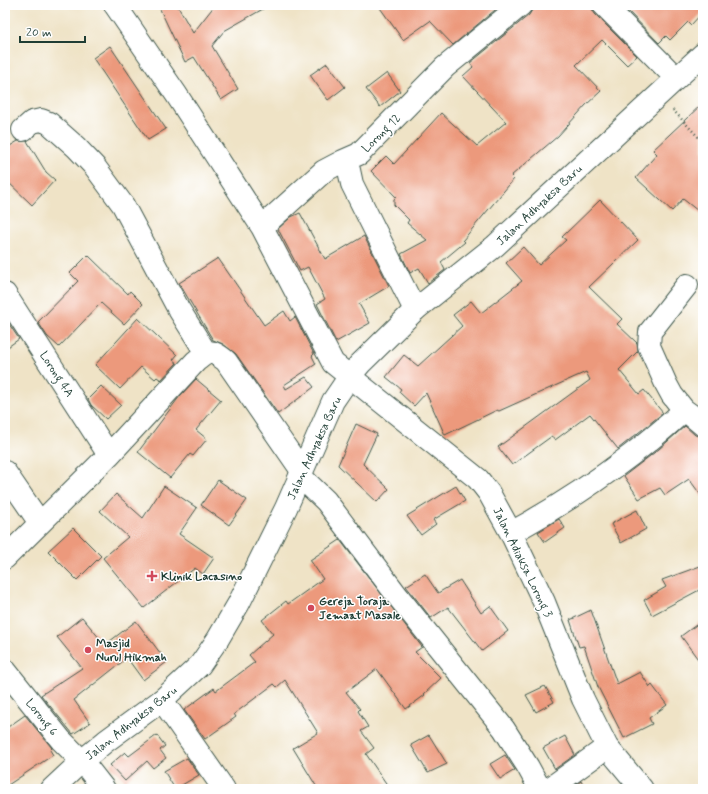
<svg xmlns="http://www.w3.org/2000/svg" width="708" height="794" viewBox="0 0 708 794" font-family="Mynerve,sans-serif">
<rect width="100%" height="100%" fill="#fff"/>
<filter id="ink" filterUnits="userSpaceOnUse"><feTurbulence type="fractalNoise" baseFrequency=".025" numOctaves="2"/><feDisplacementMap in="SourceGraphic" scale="8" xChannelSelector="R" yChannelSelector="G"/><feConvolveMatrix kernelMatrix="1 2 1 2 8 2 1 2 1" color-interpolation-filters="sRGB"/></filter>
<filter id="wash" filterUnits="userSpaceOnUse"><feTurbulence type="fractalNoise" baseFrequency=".012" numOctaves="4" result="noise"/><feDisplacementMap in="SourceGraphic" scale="16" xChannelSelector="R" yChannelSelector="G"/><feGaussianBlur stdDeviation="0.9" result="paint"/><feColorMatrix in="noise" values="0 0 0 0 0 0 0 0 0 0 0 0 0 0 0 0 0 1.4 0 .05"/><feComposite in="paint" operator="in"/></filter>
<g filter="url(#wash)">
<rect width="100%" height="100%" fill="#efe3c6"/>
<g id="blocks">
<path fill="#ec997c" d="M158 5H177L193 33 215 5H270L224 31 212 46 238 89 221 100 194 57 185 62Z
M378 5H501L453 45 430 21 403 40Z
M533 5H592V9L595 14 637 56 627 65 602 40 576 65 601 91 586 105 558 136 511 176 514 179 463 240 465 242 441 262 445 270 428 283 419 268 410 273 401 254 427 240 407 223 409 220 394 205V199L396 197 371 171 386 156 394 164 441 113 477 146 506 122 463 76 473 67 470 63 529 15 532 10Z
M622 5H703V12L691 25 688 22 670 40 666 36 659 43Z
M110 46 166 129 148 140 93 58Z
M327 63 345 87 328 100 310 75Z
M387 73 400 91 380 107 366 89Z
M703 103V215L683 199 672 211 636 178 657 154 653 150Z
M18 141H27L46 172 55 180 32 205 5 179V149Z
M600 200 638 240 589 287 622 319 617 324 637 343 638 351 619 370 639 394 644 390 663 413 618 449 590 414 555 440 552 436 512 465 498 447 590 380 586 372 499 411 497 410 445 435 426 393 414 406 399 392 401 389 386 377 404 355 418 366 462 326 453 315 471 301 481 313 522 281 506 263 523 247 539 265 566 240 562 237Z
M300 213 325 259 364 236 389 286 359 304 370 323 336 342 317 304 325 299 308 267 300 271 278 229 291 217Z
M88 255 128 294 130 291 143 304 124 324 101 303 59 347 47 336 38 322 78 281 70 273Z
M218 258 264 325 284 311 290 321 295 317 314 354 312 356 316 364 284 385 286 389 306 377 314 387 278 414 236 354 223 344 213 340 179 283Z
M138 318 177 355 173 360 177 363 161 380 157 377 155 379 141 367 120 389 95 365Z
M9 324 19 339 5 349V326Z
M196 379 221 400 196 430 207 439 193 456 190 454 170 478 138 452 180 396Z
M101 386 121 405 106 419 91 405 88 399Z
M356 424 377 434 363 464 389 489 377 502 338 465Z
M685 426 695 435 703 437V498L689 479 665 495 660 488 639 499 624 476 659 449Z
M218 480 247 500 229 525 201 505Z
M164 486 197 508 179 534 214 558 203 574 195 568 144 608 103 558 128 537 100 511 116 494 143 518Z
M456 486 465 501 433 520 436 524 421 535 407 516Z
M637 510 646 529 621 543 611 524Z
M559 519 565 528 545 542 538 532Z
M73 528 101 556 77 580 48 551Z
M340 540 422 647 415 652 441 678 424 694 425 695 406 709 377 669 346 692 360 709 358 711 368 727 361 731 374 748 366 754 390 789H318L293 748 318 733 285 680 277 687 274 684 234 714 236 717 205 739 184 710 214 688 216 691 255 662 249 655 273 634 262 620 286 601 288 604 323 579 310 560Z
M703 565V588L652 615 644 600 666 587 662 580Z
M425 574 438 593 460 580 481 613 490 606 508 631 482 651 448 607 431 618 406 586Z
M591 610 617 684 640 672 650 687 652 685 667 705 649 718 652 724 624 738 598 687 584 646 579 647 570 620Z
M82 617 105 645 136 621 167 662 143 680 127 658 74 700 90 723 73 734 41 695 82 668 57 637Z
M703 620V666L681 636Z
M545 686 554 702 536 712 526 695Z
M25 715 52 748 50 750 53 755 5 787V729Z
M157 735 165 746 160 750 166 758 153 768 147 761 125 781 110 765 125 752 129 756Z
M429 735 447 764 428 773 411 745Z
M565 736 575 755 555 769 543 748Z
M505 755 515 770 500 779 490 764Z
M187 758 199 775 175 789 164 771Z
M581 781 585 789H570Z"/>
</g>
</g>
<g filter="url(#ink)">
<use href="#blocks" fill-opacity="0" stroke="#3e564a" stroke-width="1"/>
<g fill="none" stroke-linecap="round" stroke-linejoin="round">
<defs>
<path id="street" d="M115 5 176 94 262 227 333 363 478 479 489 493 511 533 544 602 583 699 607 747 642 789
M604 5 676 78
M23 130 32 122 41 120 49 123 76 147 95 167 123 205 178 308 206 353
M262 227 324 171 343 161
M5 294 109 455
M415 310 352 184 349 170 343 161 359 154 445 67 521 5
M684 410 672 395 666 384 649 346 650 332 687 285
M5 472 40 523
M300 476 326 501 396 594 504 729 528 767 540 789
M511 533C553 510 593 484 631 455 649 441 667 427 684 410L691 415 703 425
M5 558 109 455 196 361C211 349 211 350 226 361L302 471
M5 670 61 740 82 761 104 789
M162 700 224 789
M549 789 607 747"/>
<path id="secondary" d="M52 789 82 761 106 741 162 700 200 665 218 639 239 603 286 508 333 401 350 376 360 364 415 310 495 246 703 54"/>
</defs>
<use href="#street" stroke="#3e564a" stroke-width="24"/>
<use href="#secondary" stroke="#3e564a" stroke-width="24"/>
<path stroke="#3e564a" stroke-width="2.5" stroke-dasharray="1 3" stroke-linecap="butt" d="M673 110 703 142"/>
<use href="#street" stroke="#fff" stroke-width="22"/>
<use href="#secondary" stroke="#fff" stroke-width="22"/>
</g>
</g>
<g fill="#d1495b" stroke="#fff" stroke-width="1.5">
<path d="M150 570h4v4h4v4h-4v4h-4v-4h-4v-4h4z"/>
<circle cx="311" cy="608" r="4"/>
<circle cx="88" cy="650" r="4"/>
</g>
<g text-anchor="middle" stroke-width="3" stroke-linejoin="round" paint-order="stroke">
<g font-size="12" fill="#1f3d34" stroke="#fff">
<text transform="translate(381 133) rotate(-45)" y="4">Lorong 12</text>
<text transform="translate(539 205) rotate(-43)" y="4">Jalan Adhyaksa Baru</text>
<text transform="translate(57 374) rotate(57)" y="4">Lorong 4A</text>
<text transform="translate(314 448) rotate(-65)" y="4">Jalan Adhyaksa Baru</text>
<text transform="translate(523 562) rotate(64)" y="4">Jalan Adiaksa Lorong 3</text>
<text transform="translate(42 717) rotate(51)" y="4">Lorong 6</text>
<text transform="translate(131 723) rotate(-38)" y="4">Jalan Adhyaksa Baru</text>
</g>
<g font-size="12" font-weight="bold" fill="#1f3d34" stroke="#fff" text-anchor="start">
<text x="161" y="580">Klinik Lacasino</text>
<text x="319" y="605">Gereja Toraja<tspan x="319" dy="14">Jemaat Masale</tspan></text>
<text x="96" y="647">Masjid<tspan x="96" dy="14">Nurul Hikmah</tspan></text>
</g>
</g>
<rect width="708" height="794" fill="none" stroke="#fff" stroke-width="20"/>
<path d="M20 36v6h65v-6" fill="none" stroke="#1f3d34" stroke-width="2"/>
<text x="26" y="36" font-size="12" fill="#1f3d34" stroke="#ffffff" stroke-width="3" paint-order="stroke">20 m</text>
</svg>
